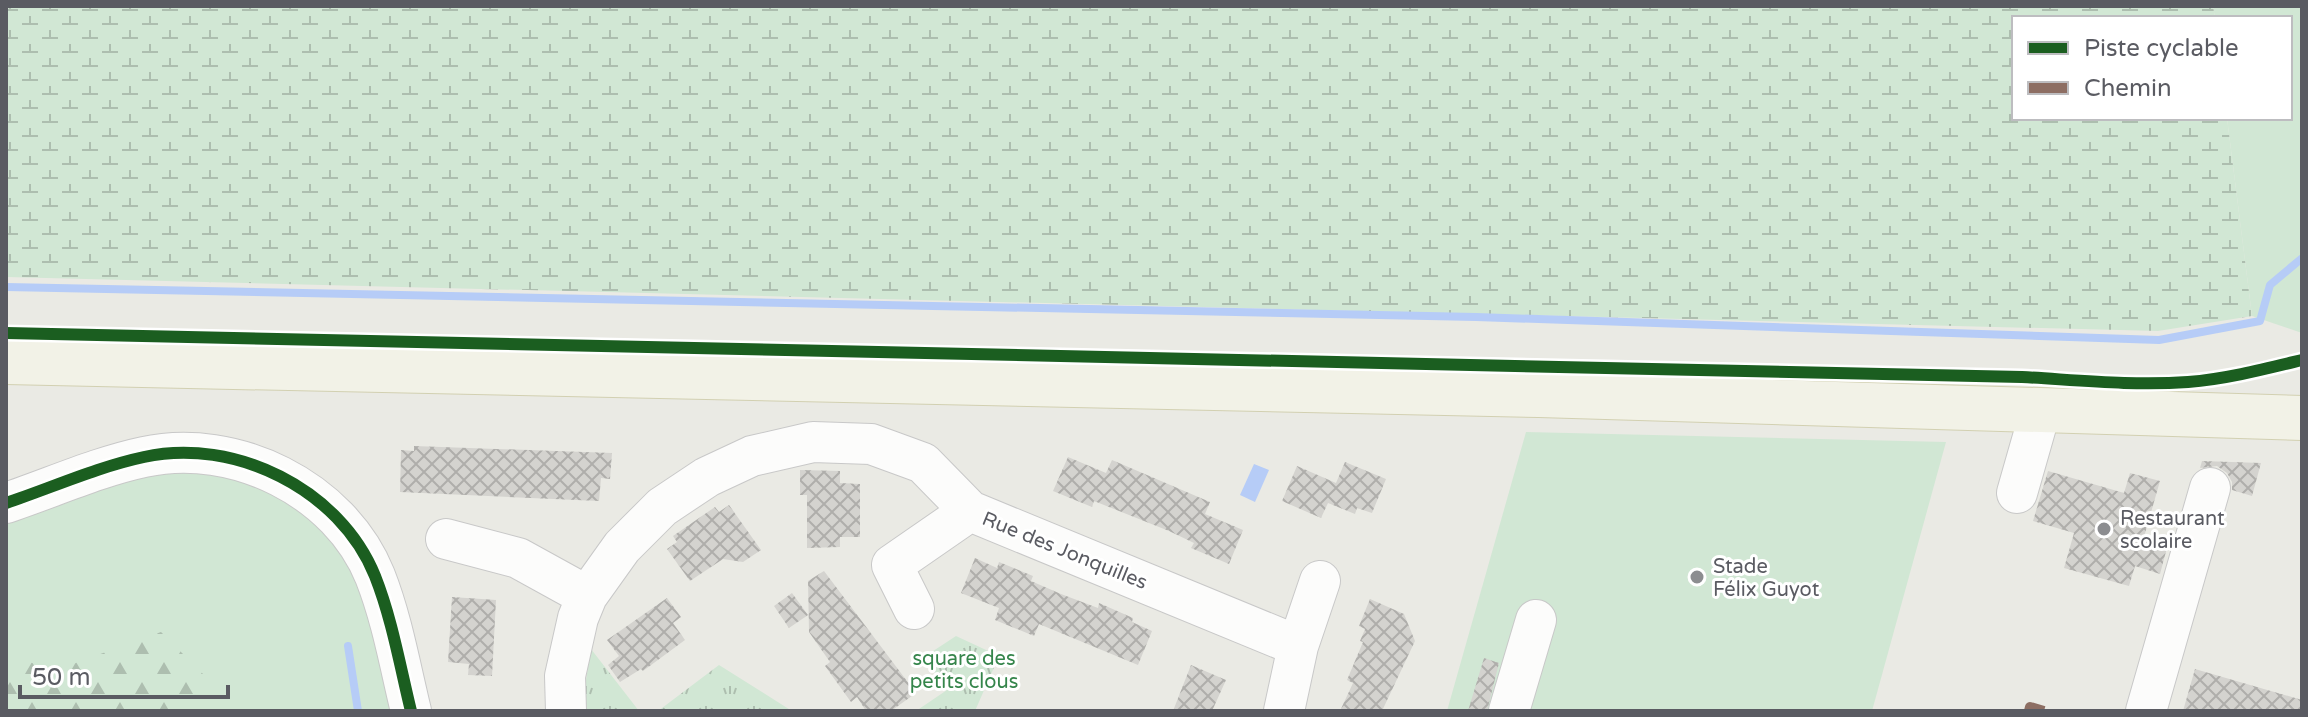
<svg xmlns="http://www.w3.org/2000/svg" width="2308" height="717" viewBox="0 0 2308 717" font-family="'Varela Round',sans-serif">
<defs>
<pattern id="forest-firs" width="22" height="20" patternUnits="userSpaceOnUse" patternTransform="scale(2)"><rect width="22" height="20" fill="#d1e7d4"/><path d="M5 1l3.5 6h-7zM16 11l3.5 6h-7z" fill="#adbeaf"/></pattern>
<pattern id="wetland-marsh" width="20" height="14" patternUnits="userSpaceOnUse" patternTransform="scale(2)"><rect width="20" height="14" fill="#d1e7d4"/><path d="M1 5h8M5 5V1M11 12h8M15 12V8" fill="none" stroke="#adbeaf"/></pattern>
<pattern id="park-tufts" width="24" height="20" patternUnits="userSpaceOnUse" patternTransform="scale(2)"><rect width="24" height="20" fill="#d1e7d4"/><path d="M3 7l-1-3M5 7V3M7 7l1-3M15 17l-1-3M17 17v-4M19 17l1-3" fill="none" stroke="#adbeaf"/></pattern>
<pattern id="building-cross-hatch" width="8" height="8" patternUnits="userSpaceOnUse" patternTransform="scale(2)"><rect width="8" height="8" fill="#d4d3cf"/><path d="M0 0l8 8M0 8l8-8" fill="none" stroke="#afaeab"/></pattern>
</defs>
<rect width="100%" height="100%" fill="#eaeae4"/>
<path fill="#d1e7d4" d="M2213 6H2302V333L2252 316 2227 118H2290V18H2215Z
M1526 432 1946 442 1872 711H1447Z
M198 466 260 480 312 514 366 591 397 711H6V516L129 473Z"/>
<path fill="url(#forest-firs)" d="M161 632 207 678 200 711H6V657L59 669Z"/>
<path fill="url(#wetland-marsh)" d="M6 6H2213L2215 18H2014V118H2227L2252 316 2158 331 6 277Z"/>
<path fill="url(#park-tufts)" d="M956 636 999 656 975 711H916L947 690 924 657Z
M591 649 639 711H587L584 692Z
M719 665 792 711H658Z"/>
<path fill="#b6ccf7" d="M1254 464 1269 470 1255 502 1240 495Z"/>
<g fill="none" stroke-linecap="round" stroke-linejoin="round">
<path stroke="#b6ccf7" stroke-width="8" d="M6 287 1476 317 2159 340 2260 321 2270 285 2301 259
M348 646 358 711"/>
</g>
<path fill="url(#building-cross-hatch)" d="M414 446 612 453 610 479 601 478 599 501 400 492 401 450 414 451Z
M1068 457 1106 473 1112 460 1210 502 1205 514 1243 530 1229 564 1191 548 1194 543 1169 531 1094 501 1092 507 1053 491Z
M2202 461 2261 463 2252 496 2232 490V482L2227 473 2217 466 2200 468Z
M1345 462 1386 479 1372 513 1357 508 1355 514 1328 503 1321 518 1282 501 1297 466 1336 483Z
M800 470 840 471V483L860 484V537H840V547L807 548V495H800Z
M2048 471 2124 493 2130 473 2160 481 2144 537 2168 544 2160 574 2135 566 2129 586 2064 568 2074 533 2033 521Z
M729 505 761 550 743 562 723 559 690 581 667 549 677 542 673 536 715 507 719 512Z
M975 558 997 568 999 562 1033 576 1031 581 1061 594 1098 608 1099 603 1133 618 1132 622 1152 631 1138 665 1039 624 1034 636 995 620 999 608 961 593Z
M824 571 916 693 891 711H866L857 697 851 702 825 666 830 662 809 632 808 581Z
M792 593 808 615 789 628 774 606Z
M452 597 496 600 492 676 468 675 469 664 448 662Z
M667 598 681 617 673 623 685 640 643 671 641 669 620 682 608 665 619 656 607 640Z
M1370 599 1404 614 1415 641 1382 711H1340L1353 683 1347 680 1363 642 1360 641 1365 629 1359 626Z
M1484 658 1499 663 1487 711H1468Z
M1191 665 1226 680 1212 711H1173Z
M2195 669 2302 700V711H2183Z"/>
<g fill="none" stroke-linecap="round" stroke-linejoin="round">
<defs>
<path id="minor" d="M2017 493 2041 409
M6 503C51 488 97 467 144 457 234 437 340 489 375 576 392 619 400 666 411 711
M446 539 518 558 587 596
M914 609 892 565 970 511
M566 711 565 676 578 618 587 596 622 547 662 507 707 477 752 456 813 442 871 444 923 463 970 511 1298 646
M1284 711 1298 646 1320 581
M1509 711 1536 620
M2146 711 2210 488"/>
<path id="major" d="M6 362 1539 395 2302 418"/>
</defs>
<use href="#minor" stroke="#c8c8c8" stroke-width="42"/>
<use href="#major" stroke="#d2d0b1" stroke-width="46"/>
<use href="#minor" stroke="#fcfcfb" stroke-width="40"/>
<use href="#major" stroke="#f2f2e7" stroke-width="44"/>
<path stroke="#8d6e63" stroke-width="10" stroke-dasharray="20 10" stroke-linecap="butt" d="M2029 711 2030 707 2044 711"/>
<defs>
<path id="cycleway" d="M6 333 2022 377C2077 380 2133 386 2188 382 2226 379 2265 369 2302 360
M6 503C51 488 97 467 144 457 234 437 340 489 375 576 392 619 400 666 411 711"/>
</defs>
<use href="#cycleway" stroke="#fff" stroke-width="17"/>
<use href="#cycleway" stroke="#1b5e20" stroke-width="12"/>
</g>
<g fill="#8c8d90" stroke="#fff" stroke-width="3">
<circle cx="2104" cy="529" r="8"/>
<circle cx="1697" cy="577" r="8"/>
</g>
<g text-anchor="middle" stroke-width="6" stroke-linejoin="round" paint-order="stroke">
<g font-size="20" fill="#5a5b62" stroke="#fff" text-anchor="start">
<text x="2120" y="525">Restaurant<tspan x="2120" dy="23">scolaire</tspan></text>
<text x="1713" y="573">Stade<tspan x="1713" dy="23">Félix Guyot</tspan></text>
</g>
<g font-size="20" fill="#5a5b62" stroke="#fff">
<text transform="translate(1065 550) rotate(22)" y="7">Rue des Jonquilles</text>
</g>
<g font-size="20" fill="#35854b" stroke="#fff">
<text x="964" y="665">square des<tspan x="964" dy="23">petits clous</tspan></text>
</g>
</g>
<rect width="2308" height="717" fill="none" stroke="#5a5b62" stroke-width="16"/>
<rect x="2012" y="16" width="280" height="104" fill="#ffffff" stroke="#bdbdc0" stroke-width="2"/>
<rect x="2028" y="42" width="40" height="12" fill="#1b5e20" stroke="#bdbdc0" stroke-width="2"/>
<text x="2084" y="56" font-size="24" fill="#5a5b62">Piste cyclable</text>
<rect x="2028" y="82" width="40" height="12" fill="#8d6e63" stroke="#bdbdc0" stroke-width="2"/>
<text x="2084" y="96" font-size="24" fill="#5a5b62">Chemin</text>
<path d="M20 685v12h208v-12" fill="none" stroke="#5a5b62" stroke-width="4"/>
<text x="32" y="685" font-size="24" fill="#5a5b62" stroke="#ffffff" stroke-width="6" paint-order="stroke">50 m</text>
</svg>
